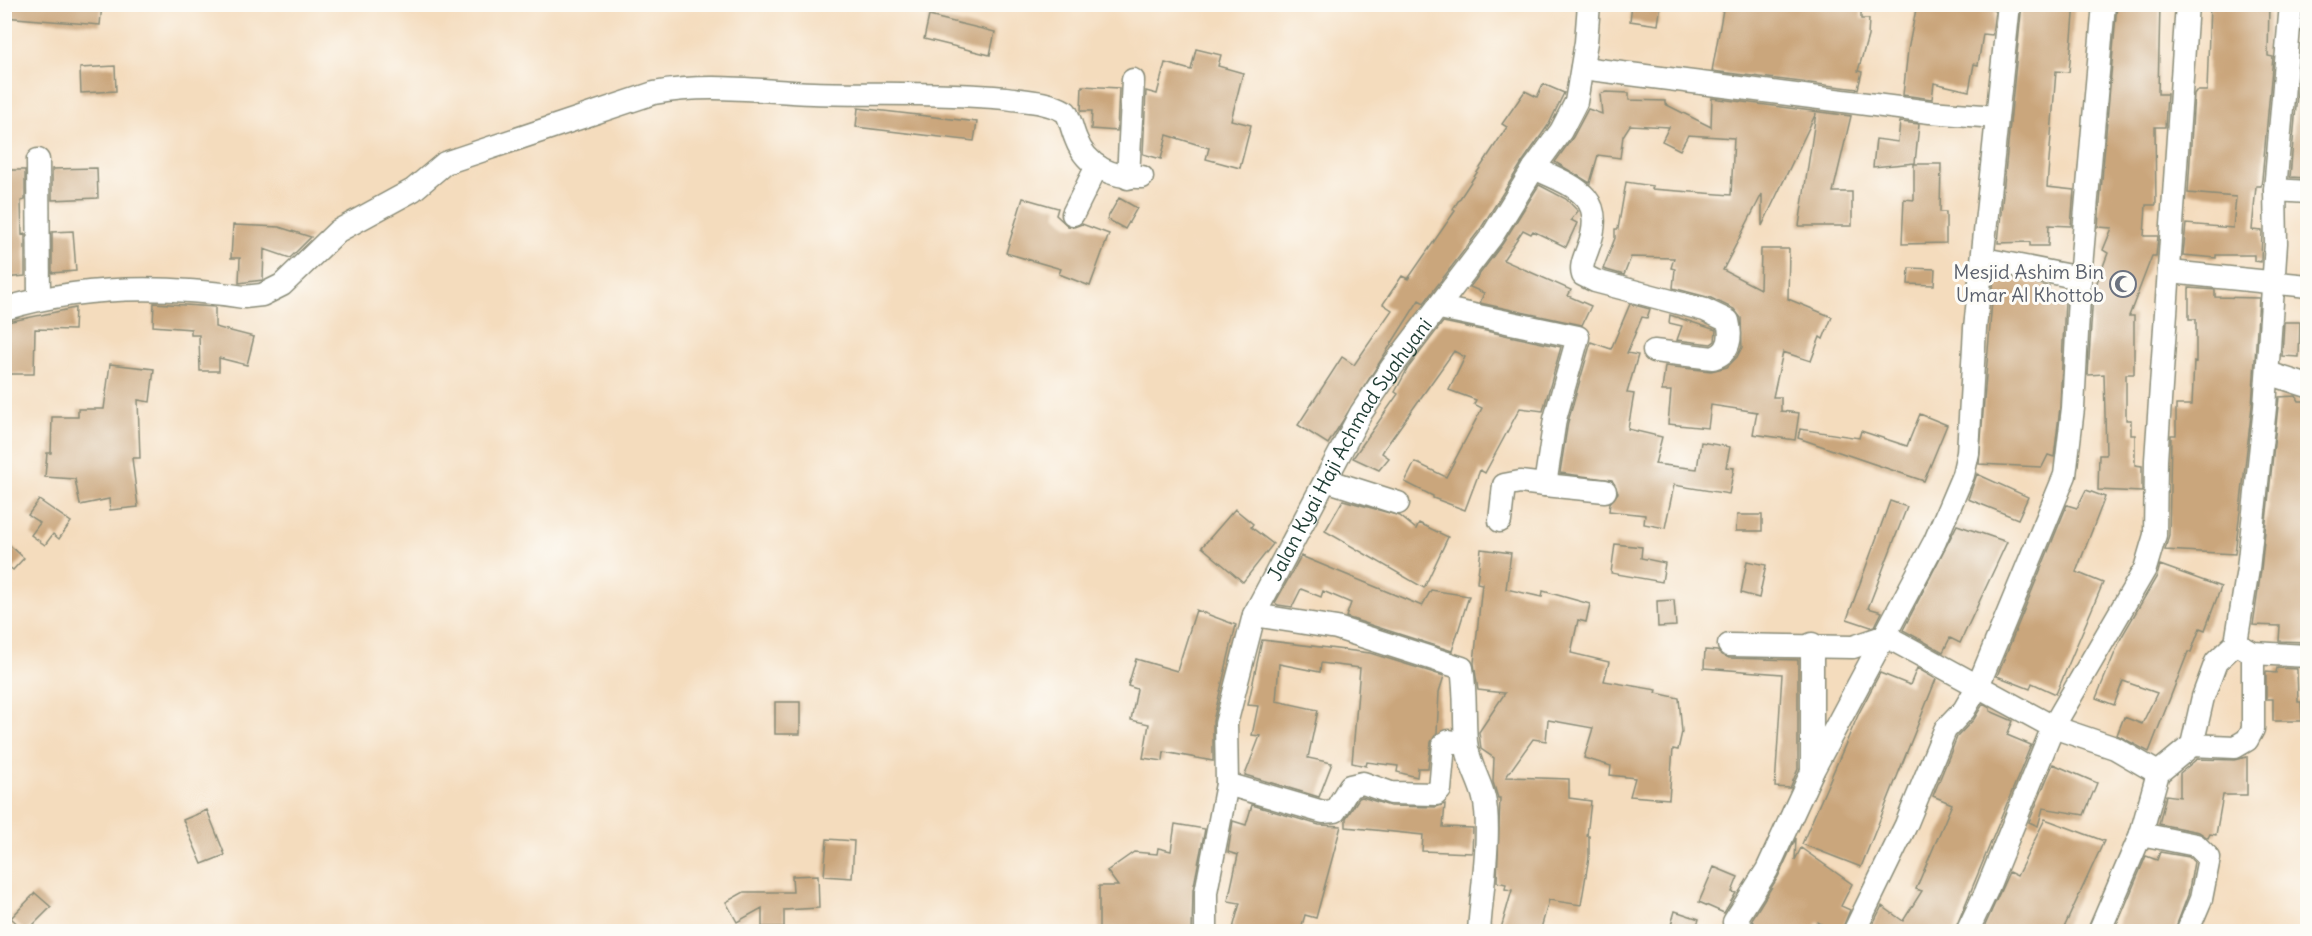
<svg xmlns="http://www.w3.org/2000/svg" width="2312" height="936" viewBox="0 0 2312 936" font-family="Delius,sans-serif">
<rect width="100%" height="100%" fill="#fdfcf7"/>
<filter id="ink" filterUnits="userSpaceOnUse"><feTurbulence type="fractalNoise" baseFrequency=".0167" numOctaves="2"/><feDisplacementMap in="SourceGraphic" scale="12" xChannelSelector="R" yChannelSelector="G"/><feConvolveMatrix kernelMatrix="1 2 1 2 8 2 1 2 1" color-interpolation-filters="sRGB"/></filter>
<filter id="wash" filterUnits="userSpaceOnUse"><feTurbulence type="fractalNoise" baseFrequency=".008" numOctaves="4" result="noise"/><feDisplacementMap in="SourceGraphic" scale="24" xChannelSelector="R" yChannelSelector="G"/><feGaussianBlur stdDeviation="1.35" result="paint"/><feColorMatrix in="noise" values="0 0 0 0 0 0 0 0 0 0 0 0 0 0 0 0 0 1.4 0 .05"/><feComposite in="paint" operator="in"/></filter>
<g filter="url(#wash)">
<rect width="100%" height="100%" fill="#f4dcbd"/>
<g id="blocks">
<path fill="#caa67c" d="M4 4H102L100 25 4 17Z
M1632 4H1661L1658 25 1630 21Z
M1724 4H1861V19H1869L1868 36 1858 71 1862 72 1858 89 1712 71Z
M1917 4H1979L1995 11 1992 35 1983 34 1978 65 1974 64 1969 91 1934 83 1932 99 1903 95 1908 50Z
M2022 4H2075L2069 72 2056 71 2047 187 2074 190 2071 226 2049 225 2048 246H2030V242L1998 243Z
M2117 4H2160L2158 94H2167L2165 127H2155L2156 205H2146L2144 236H2158L2156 256H2152L2129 316H2134V374H2126V420H2131V435H2135V465L2142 466V492L2098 490 2099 455H2106L2104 374 2088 375 2093 293 2108 253 2103 250 2112 228 2098 227Z
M2210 4H2269L2268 56 2273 57 2262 179 2261 186H2256L2252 230 2262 231 2261 262 2254 261V255H2216V258L2183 255 2186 224 2233 228 2236 197 2188 193 2194 94 2196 91H2207Z
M929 16 995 32 990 55 924 39Z
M1196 49 1221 55 1218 66 1243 73 1231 120 1251 125 1240 168 1206 159 1209 148 1167 135 1161 159 1143 154 1146 91 1157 94 1165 63 1191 70Z
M2300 59H2307V178L2290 177Z
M115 66 116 91 81 93 80 68Z
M1543 84 1564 93 1549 124 1523 161 1481 228 1424 303 1419 300 1328 444 1298 425 1342 357 1354 365 1392 310 1383 304 1402 276 1408 279 1455 211 1453 209 1507 127 1502 124 1525 91 1537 97Z
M1082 86 1119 88 1117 131 1091 129 1092 111H1081Z
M1606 92 1629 93V100L1665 101V104L1711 127 1712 98 1851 116 1833 192H1852V226H1799L1816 113 1762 226V194L1723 270 1760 289 1761 249H1789L1788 299 1832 317 1823 339 1820 337 1811 361 1783 352 1773 397H1781V411L1799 413 1795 440 1753 434 1757 412 1711 405 1708 428 1668 424 1671 391H1662L1665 366 1711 371 1727 367 1737 357 1742 347 1741 318 1734 309 1711 298 1673 288 1675 269 1671 268 1674 258 1631 257 1624 275 1603 269 1615 238V229H1618L1626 182 1653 186 1652 189 1731 195 1734 138 1688 135 1680 150 1662 141 1669 127 1630 125 1623 136 1620 158 1598 155 1590 183 1555 162 1573 137 1588 109 1602 114 1600 94Z
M858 108 977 122 974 141 856 127Z
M1900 122 1919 124 1915 163 1873 167 1876 139 1898 142Z
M1914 164H1941L1940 212H1946V243L1902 244 1904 199 1914 200Z
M97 168 98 198 52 200V169Z
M4 170H25V200L21 201 22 235 25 234V276L4 278Z
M1539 185 1566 199 1578 211 1571 220 1577 223 1566 247 1533 231 1531 234 1523 230 1503 260 1571 290 1568 296 1591 306 1582 325 1480 303 1484 293 1470 287 1503 243Z
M1023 198 1058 208 1056 215 1068 226 1074 227 1082 224 1109 234 1090 286 1059 274 1061 269 1006 253Z
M1119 198 1137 208 1125 229 1107 219Z
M233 225 279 227 311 237 290 258 264 249 263 280 239 283 240 258H231Z
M73 231 76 271 52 273V232Z
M1909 268 1935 269 1934 285 1908 284Z
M1994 275 2049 286V299L2065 300 2060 407 2054 457 2048 455 2042 467 1979 464Z
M2189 288 2215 290V297L2259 298 2252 406 2235 554 2165 550 2169 535 2171 435H2176V405H2192L2194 361 2196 362V319H2189Z
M154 303 215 307V327L254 337 247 365 219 358V371H200L199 335H191V329L153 326Z
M1630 304 1650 309 1647 318 1642 317 1627 353 1638 355 1627 393 1634 394 1628 429 1662 437 1655 464 1697 469 1701 442 1730 447 1726 467 1734 468 1729 494 1674 485 1665 528 1644 524 1645 515 1609 511 1610 503 1618 493 1612 480 1560 473 1568 422 1591 342 1611 349Z
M75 308 74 330 35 329 34 374H4L7 322Z
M1670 315 1716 330 1715 341 1711 344 1677 340 1682 326 1669 323Z
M1443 322 1561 347 1543 411 1520 408 1485 473 1480 470 1465 510 1433 498V496L1405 482 1415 462 1446 477 1482 408 1474 404 1476 400 1449 390 1465 357 1454 351 1385 448 1382 453 1389 458 1379 470 1353 458 1398 394 1395 392 1408 368Z
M2284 322H2300L2299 357 2282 356Z
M110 364 154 369 150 402 138 400 140 458H132L138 507 110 510 109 499 80 505 75 479 45 477 47 453H51L52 417H78V409H104Z
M2296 396 2299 401H2307V642L2279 641 2280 626 2253 625 2261 570 2279 397Z
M1920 414 1947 425 1924 481 1798 438 1800 429 1859 438 1861 431 1907 446Z
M1977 474 2028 497 2018 519 1968 499Z
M2086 490 2105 497 2076 572 2103 583 2056 694 2032 683 2030 689 1997 676 2067 505 2077 508Z
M39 500 71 522 59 539 53 534 45 545 31 535 40 523 28 515Z
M1343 500 1400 516 1416 529 1419 523 1448 537 1424 588 1325 531Z
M1890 501 1907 507 1868 608 1882 612 1875 626 1871 627 1847 619Z
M1235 509 1253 524 1251 527 1273 544 1243 582 1202 547Z
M1737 515H1762V531H1736Z
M1957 525 2007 542 1960 643 1950 638 1943 652 1903 630Z
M4 540 24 558 13 570 4 563Z
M1615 544 1642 547 1641 558 1665 563 1662 582 1611 573Z
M1481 549 1511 553 1506 589 1542 597 1543 591 1590 604 1586 622 1578 620 1571 653 1609 662 1604 681 1657 690 1656 693 1679 698 1682 732 1678 750 1673 749 1669 799 1630 796 1635 778 1610 775 1611 766 1584 758 1593 728 1548 720 1546 741 1533 739 1506 777 1569 779V798L1591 801 1587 836H1589V857L1581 905 1549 900 1540 932H1500L1512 890 1505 889 1506 884 1497 882 1500 798H1498L1493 782 1494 758 1481 749 1479 732 1505 693 1478 690 1474 663 1482 584 1477 583Z
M1301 556 1422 606 1431 590 1469 596 1452 651 1346 617 1351 603 1323 591 1321 597 1301 589 1292 607 1278 605 1275 603Z
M1747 561 1766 565 1759 598 1741 593Z
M2160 565 2221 587 2205 630 2200 628 2191 652H2188L2149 752 2117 735 2124 717 2142 724 2157 693 2123 681 2114 705 2096 698 2121 638 2157 576Z
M1674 600 1676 626 1658 627 1657 601Z
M1196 610 1236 625 1213 721V761L1164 752 1163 761 1143 758 1149 724 1131 720 1137 689 1128 686 1136 659 1177 671Z
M1262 640 1370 653 1444 676 1439 692 1437 733 1431 742 1428 768H1418L1417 777 1397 772 1398 766 1367 762 1366 766 1352 763 1360 668 1321 663 1320 672 1279 664 1276 701 1318 710 1308 758 1332 763 1319 797 1245 775 1260 736 1252 735 1258 706 1248 705Z
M1705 650 1717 651 1729 658 1798 660V769L1790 788 1775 787 1782 674 1704 668Z
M1917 668 1936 679 1861 867 1802 844 1859 713 1880 673 1910 685Z
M2277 668 2297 669 2298 702H2301L2302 721H2273V699H2266V672L2276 673Z
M775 702H800V734H775Z
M1983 704 1990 708V711L2013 721 2007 735 2031 745 1954 932H1869L1882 906 1903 921 1922 891 1916 889 1952 804 1933 796 1957 737 1974 719Z
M2247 757V795H2223L2216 835 2210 834 2208 838 2199 832 2159 824 2166 795 2180 797V773L2197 759 2234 760Z
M2053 764 2097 783 2084 815 2043 808 2038 826 2029 822Z
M1362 797 1390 806 1436 807 1445 804 1443 827 1473 828 1472 853 1422 851 1423 835 1346 827V818L1359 798Z
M1252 805 1319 825 1341 826 1316 918 1305 915 1300 932H1232L1240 903 1228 901 1238 855 1228 852 1233 821 1246 825Z
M207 810 225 855 202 864 183 820Z
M2045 819 2104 841 2062 932H1982L2009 872 2017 876Z
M1175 824 1205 829 1193 890 1192 932H1099V886H1118L1107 871 1134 852 1157 854 1158 848 1171 851Z
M1796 838 1795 860 1801 848 1852 884 1841 906 1850 910 1841 932H1834L1818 922 1811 932H1760L1752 919 1778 877Z
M827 839 854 841 852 878 824 876Z
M2160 852 2189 857 2194 862 2188 895 2174 932H2114L2146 856 2157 860Z
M1714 867 1738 877 1732 892 1736 893 1724 913 1699 902Z
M818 875 819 908 784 910V927H762V908L737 922 726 902 744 892H793L792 876Z
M35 893 51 907 26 932 11 918Z
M1675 911 1699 919 1695 932H1669Z"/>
</g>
</g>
<g filter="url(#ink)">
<use href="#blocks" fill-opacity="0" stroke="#8a8c78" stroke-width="1.5"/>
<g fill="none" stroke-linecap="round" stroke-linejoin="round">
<defs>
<g id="minor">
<path d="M2291 4 2275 190 2308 192"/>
<path d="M1582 68 1930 112 1996 117"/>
<path d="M38 160 39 299"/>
<path d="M1534 168C1574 186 1608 196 1588 248 1585 257 1580 266 1583 275L1595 281 1705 310 1728 321C1732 337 1730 353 1713 358L1654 351"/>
<path d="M1128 178 1133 80"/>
<path d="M1073 214 1097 166"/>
<path d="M1984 259 2080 278"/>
<path d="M2170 272 2308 286"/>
<path d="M1440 308 1578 337 1555 419 1545 485 1605 491"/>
<path d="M4 309C83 285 163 285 244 297L262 295 282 285 338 231 413 190 445 163 654 93C708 83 759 91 813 93 877 95 940 92 1005 98 1026 101 1047 101 1066 112 1071 121 1072 130 1076 139 1087 168 1114 178 1142 177"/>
<path d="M2268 373 2308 386"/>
<path d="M1326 480 1398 503"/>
<path d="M1500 521 1504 485 1520 482 1545 485"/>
<path d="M1254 615 1337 628 1462 668C1466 693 1464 717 1466 742 1468 763 1480 780 1484 798 1492 830 1481 896 1479 932"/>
<path d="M1729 645 1853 647 1886 636 2053 727 2115 748 2158 773"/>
<path d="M2239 645 2253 653 2308 656"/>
<path d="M2192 745 2235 747 2247 740 2253 729V653"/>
<path d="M1812 772V644"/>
<path d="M1227 784 1323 812 1335 811 1350 786 1363 783 1391 793 1436 794 1440 790 1444 744 1449 741 1466 744"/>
<path d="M2141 834 2196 845 2209 858 2201 899 2187 932"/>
<path id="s1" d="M1206 932V892L1227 784 1226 724 1254 615 1361 413 1392 367 1492 236 1534 168 1561 131 1576 102 1586 42 1589 4"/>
<path d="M1746 932 1734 922 1767 870 1812 772 1935 541 1963 475 1968 453 1975 328 2009 4"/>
<path d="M1854 932 1906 825 1945 730 1964 710 1978 686 2065 475 2073 408 2080 278 2104 4"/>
<path d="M1967 932 1986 892 2053 727 2145 569 2155 535 2156 460 2187 4"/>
<path d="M2099 932 2141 834 2158 773 2192 745 2203 697 2216 662 2236 643 2248 569 2265 407 2276 243 2275 190"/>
</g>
</defs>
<use href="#minor" stroke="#8a8c78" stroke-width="25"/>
<use href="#minor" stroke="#fff" stroke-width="22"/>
</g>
</g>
<defs>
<symbol id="mosque-ring" viewBox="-11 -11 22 22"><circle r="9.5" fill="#fdfcf7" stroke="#6b7280" stroke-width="1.5"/><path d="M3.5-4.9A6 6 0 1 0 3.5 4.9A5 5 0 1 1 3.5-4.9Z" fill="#6b7280"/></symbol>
</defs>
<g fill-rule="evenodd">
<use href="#mosque-ring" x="2108" y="269" width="30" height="30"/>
</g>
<g text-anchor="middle" stroke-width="6" stroke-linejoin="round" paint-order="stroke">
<g font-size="20" fill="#5b616d" stroke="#fdfcf7" text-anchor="end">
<text x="2104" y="279">Mesjid Ashim Bin<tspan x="2104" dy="23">Umar Al Khottob</tspan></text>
</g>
<g font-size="20" fill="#1f3d34" stroke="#fdfcf7">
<text dy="7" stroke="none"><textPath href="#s1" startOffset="514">Jalan Kyai Haji Achmad Syahyani</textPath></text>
</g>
</g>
<rect width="2312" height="936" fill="none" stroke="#fdfcf7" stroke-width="24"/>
</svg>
